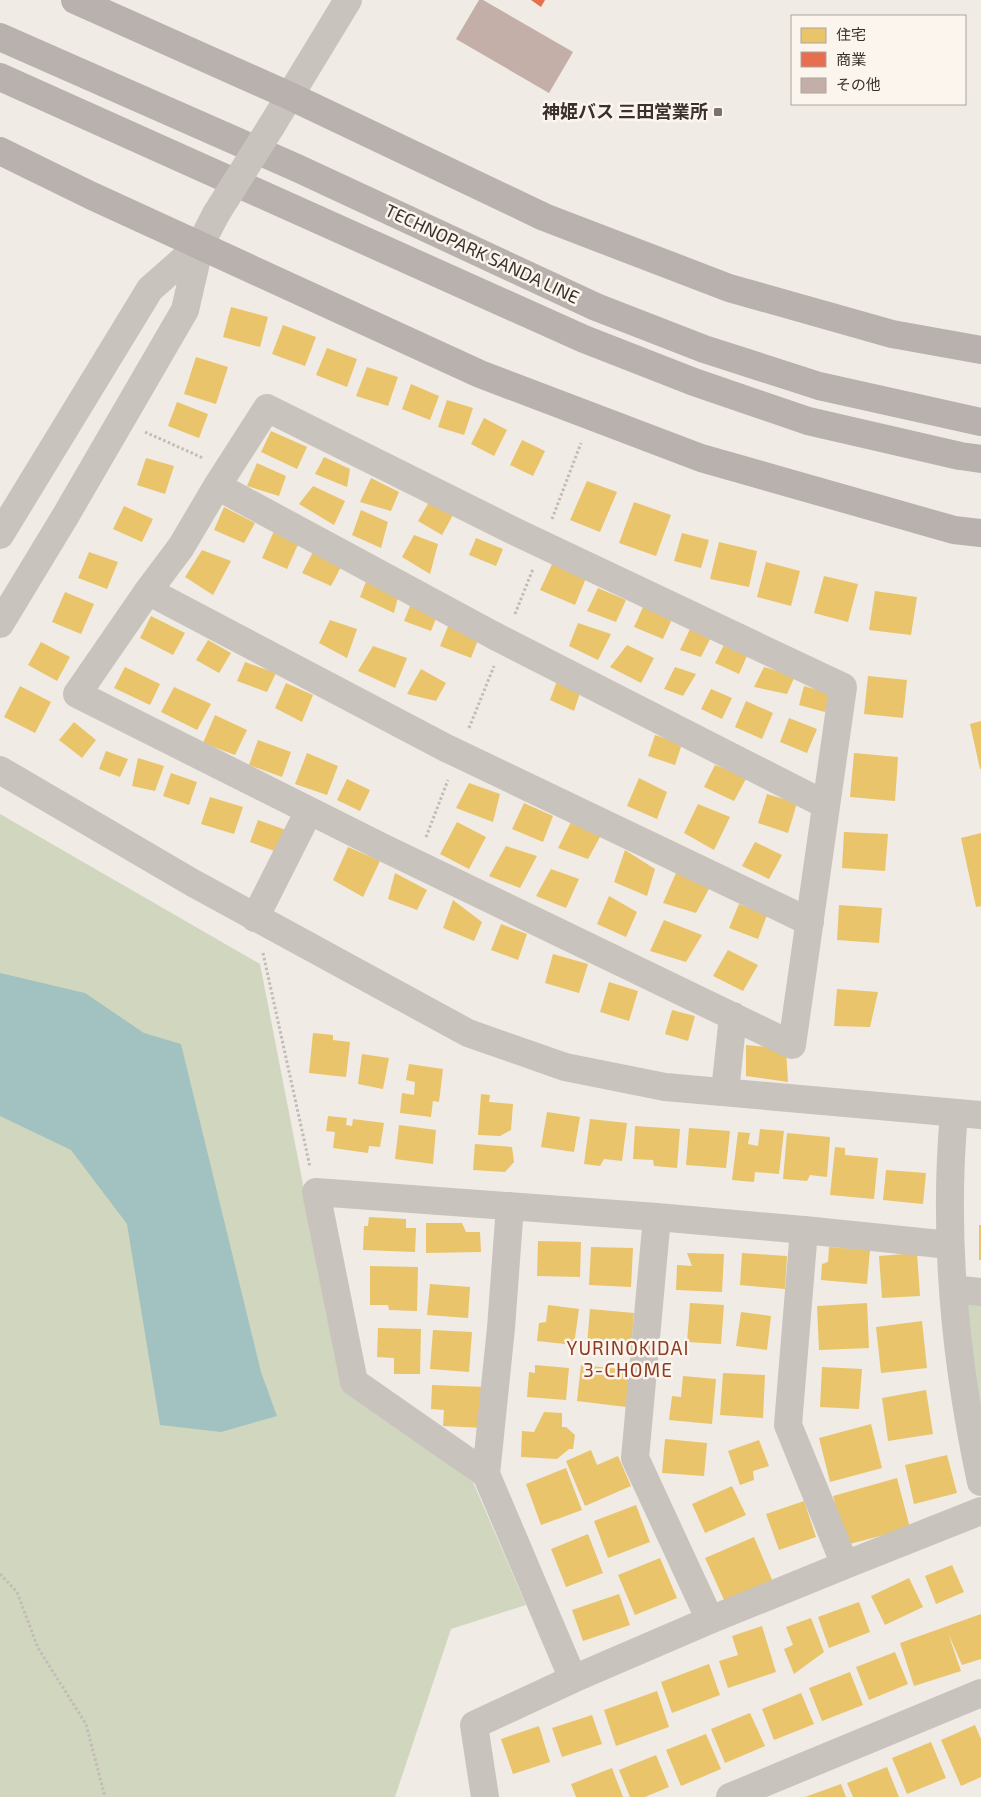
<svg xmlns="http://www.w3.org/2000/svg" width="981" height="1797" viewBox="0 0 981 1797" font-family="'Exo 2','Noto Sans JP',sans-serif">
<rect width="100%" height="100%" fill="#f0ebe5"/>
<path fill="#d1d6bf" d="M0 814 260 964 343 1389 473 1482 526 1605 451 1629 395 1797H0Z
M953 1289 981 1292V1482Z"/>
<path fill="#a1c2c1" d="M0 973 85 993 144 1033 181 1044 261 1372 277 1416 221 1432 160 1425 127 1224 71 1150 0 1116Z"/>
<path fill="#e9c46a" d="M231 307 268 317 260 347 223 337Z
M283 325 316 337 305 366 272 354Z
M327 348 357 359 347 387 316 375Z
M196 357 228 367 216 404 184 394Z
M367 367 398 377 388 406 356 396Z
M411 384 439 396 430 420 402 409Z
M447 400 473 408 464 435 438 427Z
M177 402 208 414 199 438 168 426Z
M484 418 507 430 494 456 471 444Z
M271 431 307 447 297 469 261 452Z
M522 440 545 451 533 476 510 465Z
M324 457 350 469 347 487 315 474Z
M146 458 174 466 165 494 137 485Z
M257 463 286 476 279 496 247 486Z
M371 478 399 492 391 511 360 502Z
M587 481 617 492 600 532 570 520Z
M313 486 345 501 334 525 299 504Z
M429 502 453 515 442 535 418 521Z
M634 502 671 515 656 556 619 543Z
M124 506 153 519 142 542 113 529Z
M224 507 255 523 244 543 214 530Z
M361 510 388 522 381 548 352 535Z
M275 529 300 540 287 569 262 558Z
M682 533 709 540 701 568 674 561Z
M414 535 438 544 430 574 402 557Z
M476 538 503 549 496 566 469 555Z
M719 542 757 551 749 587 710 579Z
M202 550 231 561 213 595 185 577Z
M314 550 343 563 331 586 302 573Z
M89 552 118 562 107 589 78 578Z
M553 562 586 578 575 605 540 590Z
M766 562 800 571 791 606 757 597Z
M824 576 858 584 848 622 814 613Z
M367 579 399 593 394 613 360 597Z
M598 588 626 600 616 622 587 611Z
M875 591 917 597 911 635 869 630Z
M65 592 94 604 81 634 52 622Z
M412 601 439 611 431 631 404 621Z
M644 605 672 619 663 639 634 627Z
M151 616 185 633 173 655 140 638Z
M330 620 357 629 347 658 319 643Z
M578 623 611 634 598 660 569 646Z
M449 624 480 635 471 658 440 646Z
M690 629 710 639 701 657 680 650Z
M208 640 231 653 219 673 196 660Z
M41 642 70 657 57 681 28 665Z
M627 645 654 658 641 683 610 667Z
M724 645 747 656 739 674 715 663Z
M373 646 407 658 395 688 358 671Z
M245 662 276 673 267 692 237 681Z
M125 667 160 684 150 705 114 688Z
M675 667 696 674 683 696 664 689Z
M764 667 795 676 787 694 754 687Z
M421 669 446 683 436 701 407 694Z
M868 676 907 680 903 718 864 714Z
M557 681 580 693 574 711 550 700Z
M286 683 313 695 302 722 275 708Z
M20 686 51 702 35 733 4 717Z
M804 686 832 694 825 712 799 705Z
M174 687 211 704 197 730 161 712Z
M711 689 732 698 722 719 701 709Z
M746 701 773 713 762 739 735 727Z
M215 715 247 730 235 755 203 743Z
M789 718 817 729 807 753 780 742Z
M981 721V769H980L970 724Z
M74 722 96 740 82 758 59 740Z
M655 735 682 744 675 765 648 756Z
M258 740 291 752 282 777 249 765Z
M106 751 128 759 120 777 99 769Z
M307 753 338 766 327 795 295 784Z
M854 753 898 757 895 801 850 797Z
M138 758 164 766 155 791 132 786Z
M715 765 747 777 734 801 704 787Z
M171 773 197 782 189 805 163 796Z
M639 778 667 792 657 819 627 806Z
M347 779 370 790 360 811 337 800Z
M469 783 500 794 493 822 456 808Z
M767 794 797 803 788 833 758 823Z
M210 797 243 807 234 834 201 824Z
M524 803 553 816 543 842 512 829Z
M698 804 730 817 714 850 684 833Z
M258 820 286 830 277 852 250 842Z
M457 822 486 837 469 869 440 854Z
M571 822 601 835 588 859 558 848Z
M844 832 888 834 885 871 842 868Z
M981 833V906L976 907 961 838Z
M755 842 782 855 769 879 742 866Z
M506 846 537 856 520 888 489 876Z
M348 847 380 861 363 897 333 880Z
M625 850 655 869 647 896 614 882Z
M551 869 579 879 566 908 536 896Z
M395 873 427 890 417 910 388 899Z
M676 873 711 885 696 913 663 903Z
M609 896 637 912 626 937 597 924Z
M453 900 482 922 474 941 443 928Z
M739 904 767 915 758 939 729 928Z
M839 905 882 908 879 943 837 940Z
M664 920 702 935 686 962 650 951Z
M501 924 527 934 518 960 491 950Z
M728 950 758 965 743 991 713 976Z
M553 954 588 964 579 993 545 983Z
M609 982 638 991 629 1021 600 1012Z
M837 989 878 992 870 1027 834 1026Z
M672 1010 695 1016 688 1041 665 1034Z
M313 1033 333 1035V1040L350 1042 346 1077 309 1073Z
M746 1045 786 1049 788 1082 746 1076Z
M362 1054 389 1058 383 1089 358 1084Z
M409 1064 443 1069 439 1102 433 1101 431 1117 400 1113 402 1093 414 1095 415 1082 406 1080Z
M481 1094 490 1095 489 1102 513 1104 511 1130 500 1136 478 1135Z
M547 1112 580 1117 574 1152 541 1147Z
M328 1116 347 1118 346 1125 352 1126 353 1119 384 1123 380 1147 369 1146 368 1153 333 1148 335 1132 326 1131Z
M590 1119 627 1123 622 1161 604 1159 600 1166 584 1164Z
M399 1125 436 1130 433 1164 395 1159Z
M635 1126 680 1129 677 1168 654 1166 653 1160 633 1159Z
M689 1128 730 1131 726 1168 686 1165Z
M760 1129 784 1131 779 1174 755 1172 754 1182 732 1180 738 1132 750 1133 748 1144 758 1146Z
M787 1133 830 1137 827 1177 810 1175 807 1181 783 1179Z
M475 1144 512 1147 514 1162 505 1172 473 1170Z
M835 1147 845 1148V1155L878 1158 874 1199 830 1195Z
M886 1170 926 1173 923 1204 883 1200Z
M369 1217 406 1219V1228H416L415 1252 363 1250 364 1226H368Z
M426 1223H462L466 1232H480L481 1252 426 1253Z
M979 1225H981V1260H979Z
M538 1241 581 1242 580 1277 537 1276Z
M591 1247 633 1248 631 1287 589 1285Z
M829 1247 870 1250 867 1284 821 1280 822 1264 828 1262Z
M687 1253 724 1254 722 1292 676 1290 677 1265 692 1266Z
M742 1253 787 1256 785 1289 740 1285Z
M917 1253 920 1296 882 1298 879 1256Z
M370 1266 418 1267 417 1311 389 1310 388 1305H370Z
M430 1284 470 1287 468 1318 427 1315Z
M690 1303 724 1305 721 1344 687 1342Z
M867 1303 869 1348 819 1350 817 1306Z
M548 1305 579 1309 574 1345 537 1341 539 1323 546 1322Z
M590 1309 634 1313 631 1349 587 1345Z
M741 1312 771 1316 767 1350 736 1346Z
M922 1321 927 1368 881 1373 876 1327Z
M378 1328 421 1329 420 1374H394V1358L377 1357Z
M433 1330 472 1332 469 1372 430 1369Z
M535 1365 569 1368 566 1400 527 1397 529 1372 535 1373Z
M581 1365 630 1370 626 1407 577 1401Z
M822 1367 862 1369 859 1409 820 1407Z
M723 1373 765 1375 763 1418 720 1415Z
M683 1376 716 1379 712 1424 669 1420 672 1396 681 1397Z
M432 1385 486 1387 484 1428 443 1426 444 1410 431 1409Z
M926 1390 933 1434 888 1441 882 1398Z
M544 1412 562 1413V1427H566L575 1435 573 1449H569L557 1459 521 1457 522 1431 534 1432Z
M871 1424 882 1468 830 1482 819 1438Z
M665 1439 707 1443 704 1476 662 1473Z
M759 1440 769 1466 753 1471 754 1480 740 1485 728 1451Z
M591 1450 597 1465 618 1456 631 1486 585 1506 566 1461Z
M947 1455 957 1493 914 1504 905 1465Z
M566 1468 582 1510 541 1525 526 1484Z
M897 1478 910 1528 846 1545 833 1496Z
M732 1486 746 1515 705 1533 692 1504Z
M804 1501 816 1537 779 1550 766 1514Z
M636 1505 650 1542 608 1558 594 1521Z
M588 1534 603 1573 566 1587 551 1549Z
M754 1537 773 1582 725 1602 705 1558Z
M660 1558 677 1598 635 1615 618 1575Z
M952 1565 964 1592 936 1604 925 1576Z
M909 1578 923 1607 885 1625 871 1596Z
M619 1594 630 1625 583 1641 572 1610Z
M859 1602 870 1632 829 1648 818 1617Z
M981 1614V1659L962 1665 948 1633 961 1671 914 1686 900 1643Z
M811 1618 824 1652 794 1674 784 1649 793 1645 786 1627Z
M762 1626 776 1672 728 1688 719 1661 738 1655 732 1636Z
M895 1652 908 1684 869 1700 856 1667Z
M709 1664 720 1695 672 1713 661 1682Z
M850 1672 863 1705 822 1721 809 1688Z
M657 1691 669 1727 616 1746 604 1710Z
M801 1693 814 1724 774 1740 762 1709Z
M750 1713 765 1746 725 1763 711 1729Z
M592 1715 602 1744 562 1757 552 1728Z
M975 1725 981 1739V1777L961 1786 941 1740Z
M539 1726 550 1762 513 1774 501 1739Z
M706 1734 721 1769 681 1786 666 1750Z
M931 1742 946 1778 907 1794 892 1758Z
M656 1755 669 1787 645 1797H630L619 1770Z
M887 1767 899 1797H853L847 1783Z
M612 1768 623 1797H576L571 1784Z
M841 1784 846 1797H805Z"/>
<path fill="#e76f51" d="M531 0H545L541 7Z"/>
<path fill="#c3afa7" d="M479 0H483L573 52 549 93 456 39Z"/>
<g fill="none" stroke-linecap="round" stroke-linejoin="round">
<path stroke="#c2bbb6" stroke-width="3" stroke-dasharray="2.5 2.5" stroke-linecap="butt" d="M145 432 203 458
M552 519 581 443
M515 614 533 569
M469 728 494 666
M426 837 448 780
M263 953 310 1167
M0 1574 17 1592 38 1648 86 1724 105 1797"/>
<path stroke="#c9c3be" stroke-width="28" d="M272 125 348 0
M267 408 518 533 843 687 792 1045 382 847 77 694 148 591 181 547 217 486Z
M217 486 493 635 826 805
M0 535 150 289 200 245
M148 591 446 748 810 922
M0 624 66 515 185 310 200 245 216 214
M0 770 193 883 468 1033 565 1067 665 1087 981 1115
M255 918 309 811
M725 1092 733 1016
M954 1113C943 1236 955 1361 981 1482
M657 1217 635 1458 710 1620
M804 1230 950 1245
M953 1289 981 1292
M486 1474 501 1328 510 1206
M573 1679 710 1620 845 1565
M485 1797 474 1725 573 1679 486 1474 354 1382 316 1192 657 1217 804 1230 788 1425 845 1565 981 1511
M730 1797 981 1693"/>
<path stroke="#b8b1ad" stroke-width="28" d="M75 0 290 96 544 217 729 288 892 334 981 350
M0 37 297 168 596 307 704 349 819 386 981 422
M0 77 584 339 694 382 808 421 960 456 981 459
M0 151 92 196 480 374 701 458 954 530 981 533"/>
<path stroke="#c9c3be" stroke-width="28" d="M216 214 272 125"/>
</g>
<rect fill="#7a716c" stroke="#fbf5ee" stroke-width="2" x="713" y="107" width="10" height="10" rx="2.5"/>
<g text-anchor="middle" stroke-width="5" stroke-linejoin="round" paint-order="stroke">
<g font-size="18" font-weight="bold" fill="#3b302b" stroke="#fbf5ee" text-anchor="end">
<text x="708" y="118">神姫バス 三田営業所</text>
</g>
<g font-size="18" fill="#3b302b" stroke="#fbf5ee">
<text transform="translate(482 254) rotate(25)" y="6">TECHNOPARK SANDA LINE</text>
</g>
<g font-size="19" letter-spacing="1" fill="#8c3b22" stroke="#fbf5ee">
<text x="628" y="1355">YURINOKIDAI<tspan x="628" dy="22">3-CHOME</tspan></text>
</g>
</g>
<rect x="791" y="15" width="175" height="90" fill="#fbf5ee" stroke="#aea6a0"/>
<rect x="801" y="28" width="25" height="15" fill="#e9c46a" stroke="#aea6a0"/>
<text x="836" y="40" font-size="15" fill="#3b302b">住宅</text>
<rect x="801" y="52" width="25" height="15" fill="#e76f51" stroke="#aea6a0"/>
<text x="836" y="65" font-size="15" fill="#3b302b">商業</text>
<rect x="801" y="78" width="25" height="15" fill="#c3afa7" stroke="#aea6a0"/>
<text x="836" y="90" font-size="15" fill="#3b302b">その他</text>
</svg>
